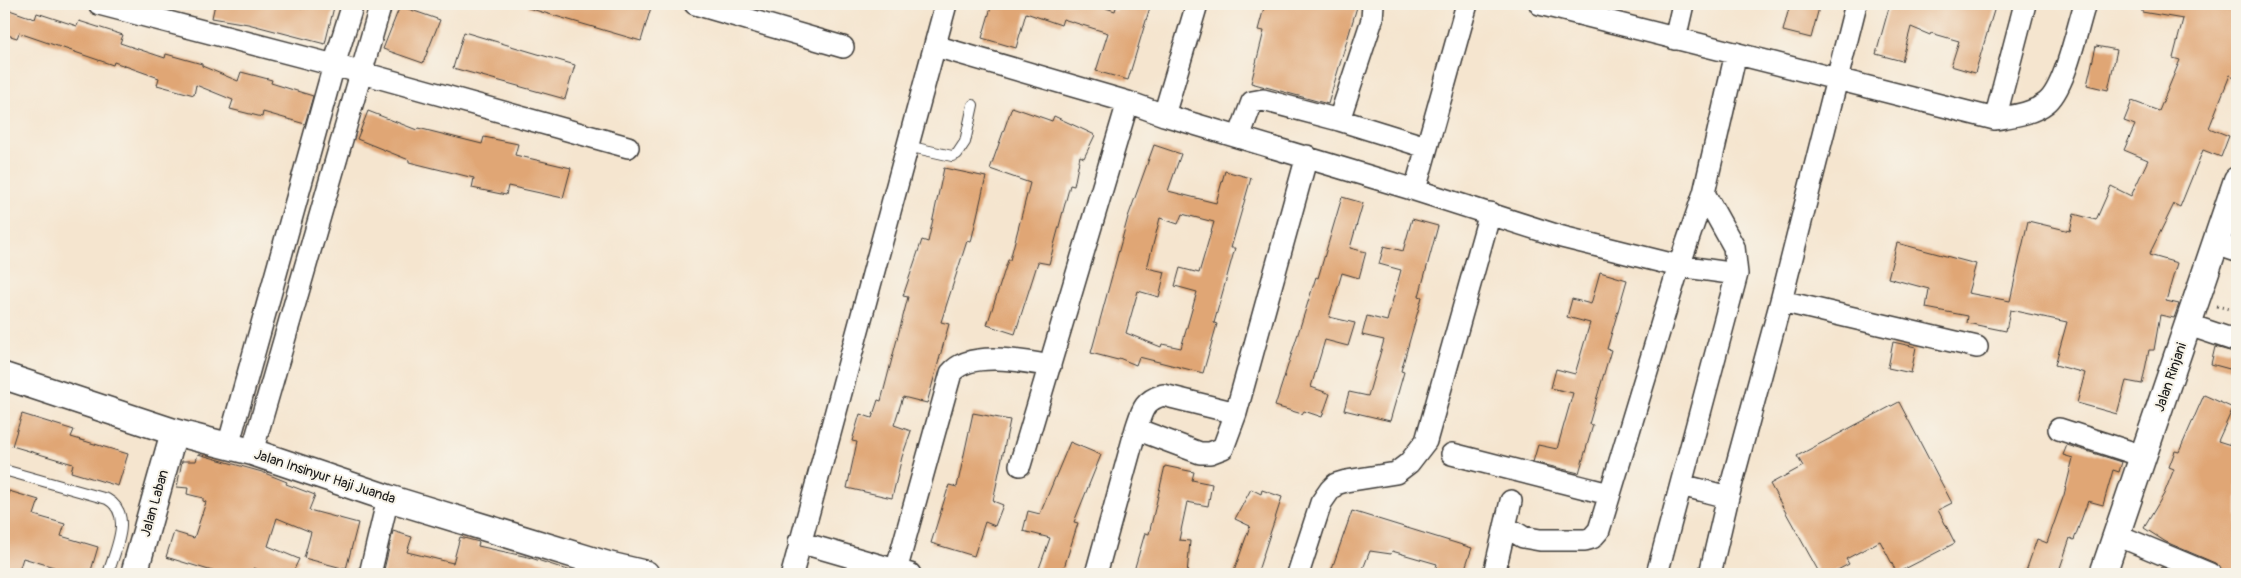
<svg xmlns="http://www.w3.org/2000/svg" width="2241" height="578" viewBox="0 0 2241 578" font-family="Pangolin,sans-serif">
<rect width="100%" height="100%" fill="#f7f3e8"/>
<filter id="ink" filterUnits="userSpaceOnUse"><feTurbulence type="fractalNoise" baseFrequency=".02" numOctaves="2"/><feDisplacementMap in="SourceGraphic" scale="10" xChannelSelector="R" yChannelSelector="G"/><feConvolveMatrix kernelMatrix="1 2 1 2 8 2 1 2 1" color-interpolation-filters="sRGB"/></filter>
<filter id="wash" filterUnits="userSpaceOnUse"><feTurbulence type="fractalNoise" baseFrequency=".0096" numOctaves="4" result="noise"/><feDisplacementMap in="SourceGraphic" scale="20" xChannelSelector="R" yChannelSelector="G"/><feGaussianBlur stdDeviation="1.12" result="paint"/><feColorMatrix in="noise" values="0 0 0 0 0 0 0 0 0 0 0 0 0 0 0 0 0 1.4 0 .05"/><feComposite in="paint" operator="in"/></filter>
<g filter="url(#wash)">
<rect width="100%" height="100%" fill="#f5e5cf"/>
<g id="blocks">
<path fill="#e0a674" fill-rule="evenodd" d="M215 4H289L302 8 303 4H319L334 7 325 44 248 24 212 18Z
M528 4H652L641 41 528 8Z
M992 4H1093L1115 11 1117 4H1151L1128 80 1096 71 1108 33 1063 19 1061 25 1026 13 1016 48 982 38Z
M1265 4H1345L1357 7 1328 104 1251 83 1264 31 1258 30Z
M1790 4H1820L1811 38 1783 31Z
M1890 4H1996L1975 73 1951 66 1959 41 1931 33 1930 35 1911 27 1902 61 1876 54Z
M2142 4H2237V78L2230 75 2209 128 2229 136 2221 157 2203 150 2180 207 2174 204 2149 255 2177 263 2166 301 2179 304 2174 318 2160 315 2154 350H2149L2142 384 2126 381 2117 414 2077 403 2085 373 2055 365 2067 322 2010 310 2006 331 1967 323 1968 316 1926 308 1929 289 1888 278 1897 243 1976 264 1968 293 2010 301 2028 221 2070 231 2074 214 2096 220 2111 186 2131 196 2148 160 2124 150 2135 125 2124 121 2132 101 2159 111 2180 60 2173 58 2183 19 2142 12Z
M400 6 440 20 423 63 383 49Z
M4 8 35 19 37 13 77 26 79 21 123 35 120 43 165 58 166 54 202 64V66L238 81 241 72 272 80 271 83 313 96 305 124 263 112 262 117 230 109 233 100 196 85 194 95 157 85 159 78 114 62 113 65 19 33 17 38 4 34Z
M464 32 575 65 565 99 453 68Z
M2096 46 2117 50 2108 90 2087 85Z
M1012 107 1052 121 1054 116 1095 135 1084 158 1080 156 1074 186 1070 185 1049 264 1038 262 1015 334 987 325 1008 260H1010L1030 183 990 169Z
M368 111 417 130 418 128 482 144 484 137 518 144 515 155 571 168 563 198 508 186 506 195 472 188 474 178 409 162V160L357 139Z
M1154 145 1181 154 1168 191 1216 203 1225 171 1251 178 1231 248H1235L1214 323 1217 324 1203 373 1139 357 1136 365 1119 358 1118 360 1091 353 1128 217ZM1182 214 1214 222 1199 273 1180 268 1175 286 1197 292 1181 348 1162 344 1161 347 1126 333 1138 291 1159 297 1165 272 1147 268 1160 218 1178 224Z
M944 168 986 177 971 242 967 241 941 322 949 324 927 403 903 397 894 425 911 431 902 457 892 498 847 488 857 442 852 441 860 414 872 418 878 400 881 401 908 297 903 296 922 240 928 242Z
M1342 197 1363 203 1350 248 1366 252 1359 278 1342 273 1329 317 1355 323 1348 346 1325 340 1311 387 1330 394 1322 417 1304 411 1302 414 1275 406 1316 277 1318 278Z
M1412 219 1438 226 1419 296 1422 297 1401 371 1404 372 1390 421 1344 410 1349 392 1368 396 1384 340 1362 335 1367 316 1387 321 1401 270 1379 264 1384 246 1403 251Z
M1600 272 1627 280 1607 349 1611 350 1589 424 1593 425 1579 473 1533 462 1538 445 1557 449 1573 393 1551 388 1556 369 1575 374 1590 323 1567 317 1572 299 1591 304Z
M1893 342 1916 347 1911 373 1888 368Z
M2215 347 2237 353V371L2211 364Z
M2204 395 2233 408 2218 441 2237 447V574H2222L2220 567 2215 563 2166 542 2144 528 2164 494 2174 469 2169 467 2175 451 2179 452Z
M1899 402 1952 503 1938 510 1955 543 1897 573 1880 541 1846 559 1849 564 1830 574H1820L1770 484 1803 466 1797 456Z
M973 413 1010 420 993 501 1003 505 995 526 985 522 974 556 931 543 949 485 957 487Z
M22 414 74 430 71 437 128 454 118 486 71 472 73 464 12 446Z
M1070 442 1101 455 1074 522 1078 523 1062 574H1037L1050 538 1023 531 1028 511 1040 514Z
M2067 445 2122 462 2119 472 2113 470 2103 505 2088 501 2074 540 2070 538 2058 574H2025L2037 539 2047 543 2064 495 2073 458 2063 455Z
M198 454 262 472 287 482 286 484 315 495 309 510 358 523 346 569 304 558 311 532 277 518 268 546 299 559 292 574H268L254 568 252 574H222L166 557 174 532 194 538 206 502 203 501V498L187 494 188 488 177 487 182 461H196Z
M1165 466 1194 472 1192 480 1212 484 1208 506 1187 502 1179 540 1190 541 1187 574H1133L1145 533 1149 534Z
M1251 489 1261 494 1262 490 1282 497 1257 574H1233L1250 526 1235 519Z
M9 491 39 500 34 515 65 524 61 536 98 547 90 574H52L54 567 23 558 18 574H4V509Z
M1352 511 1472 548 1463 574H1434L1437 564 1392 551 1391 554 1370 551 1361 574H1330Z
M393 531 412 537 407 552 453 563 460 537 479 542 478 546 528 557 571 571V574H383Z
M2161 567 2178 574H2158Z"/>
</g>
</g>
<g filter="url(#ink)">
<use href="#blocks" fill-opacity="0" stroke="#3d3a37" stroke-width="1"/>
<g fill="none" stroke-linecap="round" stroke-linejoin="round">
<defs>
<path id="service" d="M907 146 952 156 957 154 965 142 973 105
M4 470 107 499C134 514 115 550 108 574"/>
<path id="minor" d="M99 4 334 65 628 147
M695 4 843 47
M1197 4 1164 115 1415 190
M1467 4 1415 190 1562 237 1679 266 1737 274
M1540 4 1995 119C2012 116 2032 114 2046 103 2065 89 2077 28 2085 4
M1675 39 1683 4
M935 46 1128 102 1164 115
M1995 119 2025 4
M1339 120 1372 20 1373 4
M1239 137 1252 102 1263 100 1339 120 1426 147
M2216 244 2237 251
M1781 301 1977 347
M2189 325 2237 341
M1136 429 1200 453H1210L1223 448 1236 413 1307 156
M2059 429 2143 456
M228 446 334 65 353 4
M252 452 381 4
M1452 454 1609 494
M1020 465 1128 102
M1681 485 1728 497
M1505 526 1523 537 1540 540H1585L1592 538 1599 530 1679 266 1704 193 1736 53
M2117 535 2210 574
M799 542 910 574
M896 571 951 373C969 350 1024 361 1050 366
M370 574 388 498
M792 574 946 4
M1096 574 1136 429C1142 411 1143 401 1163 395L1236 413
M1298 574 1321 503 1330 490 1336 484 1346 481 1396 473 1409 463 1426 441 1490 213
M1494 574 1511 501
M1657 574 1737 274 1734 247 1704 193
M1710 574 1728 497 1781 301 1856 4"/>
<path id="tertiary" d="M4 376 174 432 252 452 388 498 608 565 646 574
M134 574 174 432
M2103 574 2237 180"/>
</defs>
<use href="#service" stroke="#3d3a37" stroke-width="12"/>
<use href="#minor" stroke="#3d3a37" stroke-width="24"/>
<use href="#tertiary" stroke="#3d3a37" stroke-width="29"/>
<path stroke="#3d3a37" stroke-width="3" stroke-dasharray="1 4" stroke-linecap="butt" d="M2217 306 2237 311"/>
<use href="#service" stroke="#fff" stroke-width="10"/>
<use href="#minor" stroke="#fff" stroke-width="21"/>
<use href="#tertiary" stroke="#fff" stroke-width="26"/>
</g>
</g>
<g text-anchor="middle" stroke-width="4" stroke-linejoin="round" paint-order="stroke">
<g font-size="14" fill="#1c1c1c" stroke="#f7f3e8">
<text transform="translate(2170 377) rotate(-71)" y="5">Jalan Rinjani</text>
<text transform="translate(325 476) rotate(18)" y="5">Jalan Insinyur Haji Juanda</text>
<text transform="translate(154 503) rotate(-74)" y="5">Jalan Laban</text>
</g>
</g>
<rect width="2241" height="578" fill="none" stroke="#f7f3e8" stroke-width="20"/>
</svg>
